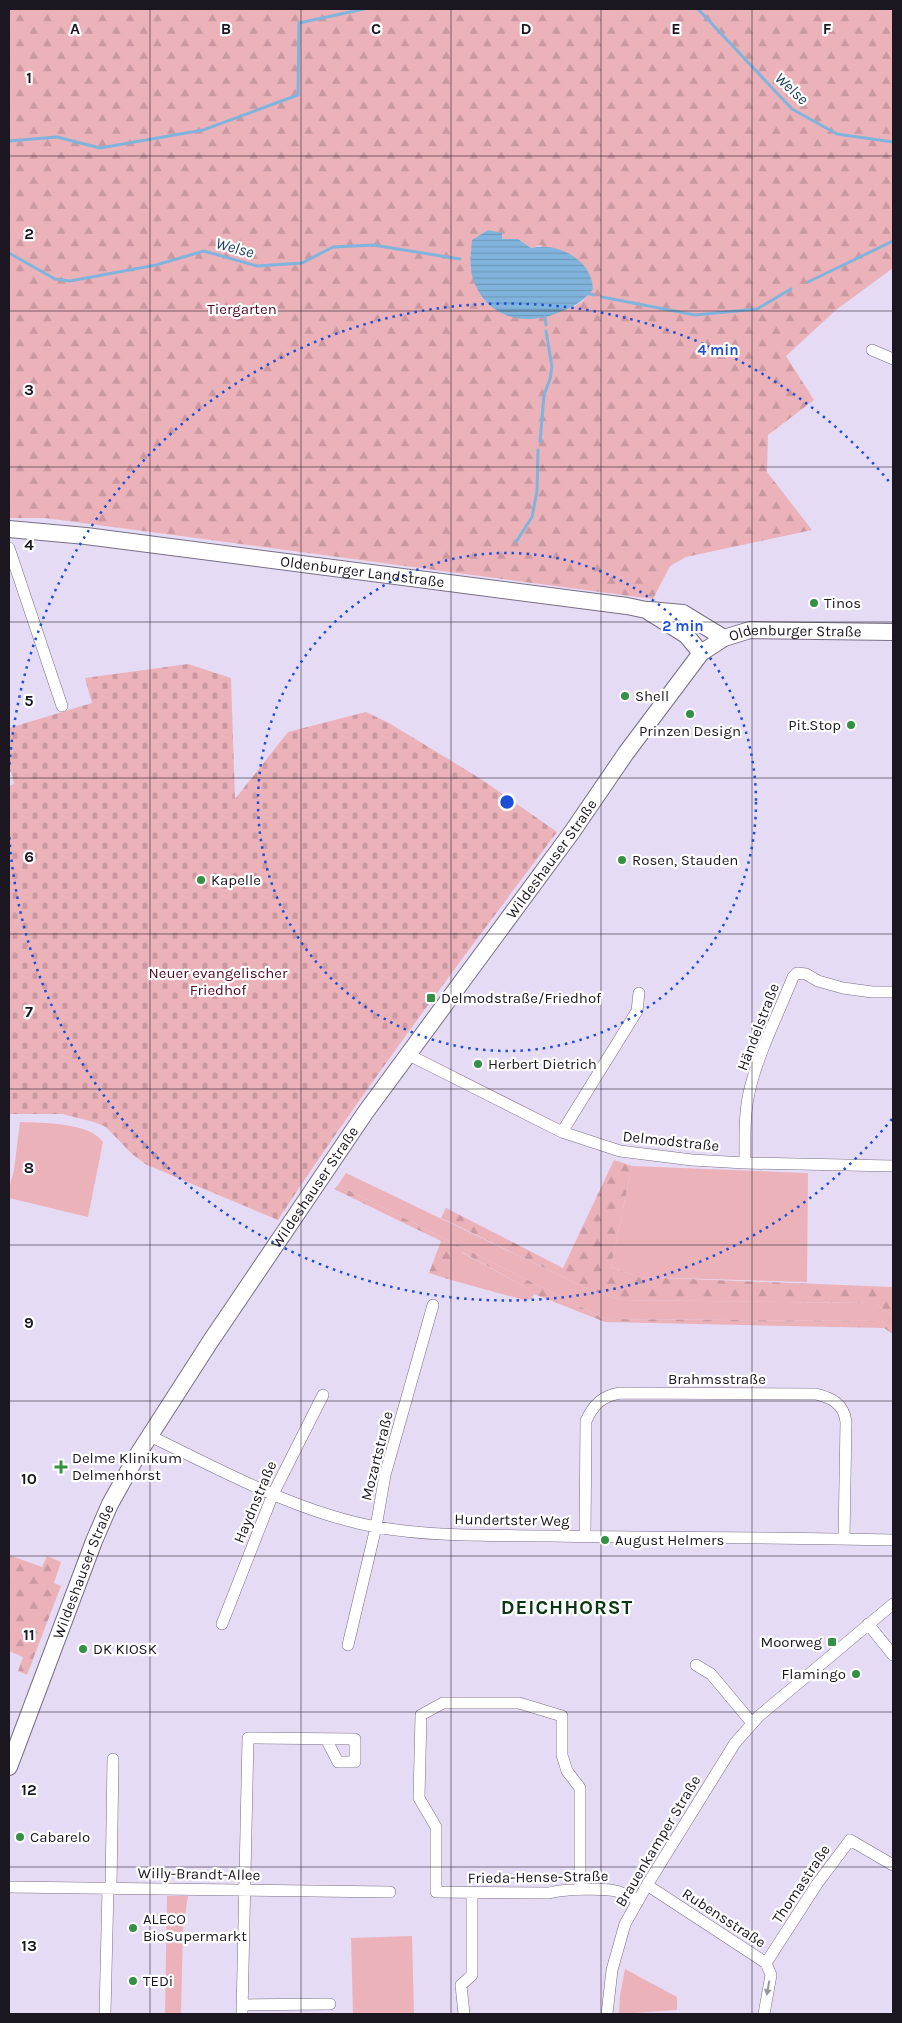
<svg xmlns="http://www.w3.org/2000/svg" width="902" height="2023" viewBox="0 0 902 2023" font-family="Karla,sans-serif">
<defs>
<pattern id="forest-firs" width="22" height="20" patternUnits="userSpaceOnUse" patternTransform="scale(1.25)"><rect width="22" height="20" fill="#ecb2ba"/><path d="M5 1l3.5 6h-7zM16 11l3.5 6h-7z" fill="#ca98a0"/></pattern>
<pattern id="cemetery-stones" width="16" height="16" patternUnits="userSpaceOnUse" patternTransform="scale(1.25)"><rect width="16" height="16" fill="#ecb2ba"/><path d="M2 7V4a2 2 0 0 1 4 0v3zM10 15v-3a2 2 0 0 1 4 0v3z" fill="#ca98a0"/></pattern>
<pattern id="water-rules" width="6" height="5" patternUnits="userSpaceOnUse" patternTransform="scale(1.25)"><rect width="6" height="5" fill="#80b4dc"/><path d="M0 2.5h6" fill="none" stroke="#6e9abc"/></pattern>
</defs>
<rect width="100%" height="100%" fill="#e6dbf5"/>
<path fill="#ecb2ba" d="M20 1122C43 1123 89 1122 103 1142L88 1217 9 1198V1188L14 1170Z
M632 1166 808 1173 807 1282 639 1277 611 1267Z
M346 1173 592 1291 622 1300 874 1303 893 1316V1330L881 1321 605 1319 338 1185Z
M461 1252 527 1288 534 1294 531 1299 524 1300 451 1280Z
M167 1896H188L183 1929 181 2014H165Z
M412 1936 414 2014H353L351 1938Z
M625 1969 677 1997V2010L619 2014 620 1995Z"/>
<path fill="url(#forest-firs)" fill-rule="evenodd" d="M9 9H893V268L836 310 786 356 814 400 768 435 767 472 812 530 686 557 670 566 653 599 45 518H9ZM502 239H518L531 248 541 245 589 294 583 301 571 308Z
M614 1160 632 1166 611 1267 639 1277 893 1287V1316L874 1303 622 1300 592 1291 441 1218 446 1208 563 1268Z
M338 1185 605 1319 881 1321 893 1330V1334L884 1328 605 1322 534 1294 527 1288 462 1252 451 1280 429 1273 441 1241 334 1189Z
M9 1555 42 1567 47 1556 61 1562 54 1583 61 1586 27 1675 18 1671 23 1657 9 1651Z"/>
<path fill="url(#cemetery-stones)" d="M188 664 231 678 235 799 288 732 366 712 389 723 481 779 557 832C461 960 365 1087 278 1220L147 1165 132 1154 106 1127 94 1122 62 1114H9V786L14 784 9 763V728L92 703 85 678Z"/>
<path fill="url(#water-rules)" d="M488 230 502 233V239H518L531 248C557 242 592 259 593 289 583 303 570 308 555 314 520 327 485 315 473 279 469 266 471 253 472 240Z"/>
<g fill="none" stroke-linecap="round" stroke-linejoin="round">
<path stroke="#80b4dc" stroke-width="3" d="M698 9 792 109 837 134 893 142
M9 141 57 137 100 148 203 130 298 95 299 23 364 9
M9 253 55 279 70 281 156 265 204 251 257 266 302 263 333 247 373 245 460 259
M808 282 893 241
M586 293 594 295
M602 297 695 315 757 309 791 289
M545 317 546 325
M540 442 544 395 550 379 552 367 546 331
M516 542 532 517 537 491 538 450"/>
<defs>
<path id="street" d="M872 350 893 359
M9 548 62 706
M407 1054 562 1132 620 1151 692 1160 745 1163 893 1166
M562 1132 637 1011 639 993
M745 1163C745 1140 744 1116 749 1093 758 1053 778 1015 793 977L797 973 806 974 818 981 843 988 872 992H893
M150 1436C223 1471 296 1512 376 1527 434 1537 494 1535 552 1536 666 1538 780 1537 893 1540
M585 1537 586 1421C593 1405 602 1396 620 1393L816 1394C832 1398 844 1404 846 1422L844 1539
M222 1624 273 1494 323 1395
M868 1624 893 1655
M348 1645 376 1527 385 1475 433 1305
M696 1665 711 1674 752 1723
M647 1885 766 1963 771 1975 764 2014
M9 1887 390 1892
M111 1888 113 1759
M580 1890V1788L567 1771 562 1755V1716L519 1703H443L421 1715 419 1798 436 1827V1892L549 1893C562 1889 604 1888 616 1891 623 1893 631 1897 638 1900
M766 1963 817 1884 850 1840 893 1865
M242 2005 330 2004
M105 2014 108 1888
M242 2014 248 1738 355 1739V1762H338L326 1739
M464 2014 461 1985 472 1975V1893
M607 2014 612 1970 625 1924 647 1885 735 1743 759 1716 893 1604"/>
<g id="secondary">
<path id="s1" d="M9 529 86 536 627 606 646 610 686 635 701 653"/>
<path d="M649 610 683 613 724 638"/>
<path id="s2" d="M9 1767 94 1541 110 1504 138 1454 210 1342 365 1113 572 832 626 753 701 653 724 638 750 630 893 632"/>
</g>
</defs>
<use href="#street" stroke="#796f86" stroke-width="12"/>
<use href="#secondary" stroke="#796f86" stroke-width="18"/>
<use href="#street" stroke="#fff" stroke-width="11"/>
<use href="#secondary" stroke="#fff" stroke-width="16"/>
</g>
<defs><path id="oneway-solid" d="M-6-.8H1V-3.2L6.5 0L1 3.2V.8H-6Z" transform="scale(1.25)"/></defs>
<use fill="#98969b" href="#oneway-solid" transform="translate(768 1988) rotate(100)"/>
<path fill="none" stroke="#1b1620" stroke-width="1" stroke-opacity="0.55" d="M150 9V2014M301 9V2014M451 9V2014M601 9V2014M752 9V2014M9 156H893M9 311H893M9 467H893M9 622H893M9 778H893M9 934H893M9 1089H893M9 1245H893M9 1401H893M9 1556H893M9 1712H893M9 1867H893"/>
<g fill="none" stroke="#1d4ed8" stroke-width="2.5" stroke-dasharray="2.5 5">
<circle cx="507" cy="802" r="249"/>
<path d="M892 1119A499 499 0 0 1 9 832M9 772A499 499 0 0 1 892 485"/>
</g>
<g fill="#349042" stroke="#fff" stroke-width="2">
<circle cx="814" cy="603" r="5"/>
<circle cx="625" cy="696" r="5"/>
<circle cx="690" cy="714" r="5"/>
<circle cx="851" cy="725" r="5"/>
<circle cx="622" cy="860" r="5"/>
<circle cx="201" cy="880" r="5"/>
<rect x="426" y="993" width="10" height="10" rx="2.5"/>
<circle cx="478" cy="1064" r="5"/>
<path d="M58.5 1459.5h5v5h5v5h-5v5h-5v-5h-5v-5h5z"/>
<circle cx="605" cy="1540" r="5"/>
<rect x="827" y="1637" width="10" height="10" rx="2.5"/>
<circle cx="83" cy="1649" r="5"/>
<circle cx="856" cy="1674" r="5"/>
<circle cx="20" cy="1837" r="5"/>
<circle cx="133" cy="1928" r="5"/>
<circle cx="133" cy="1981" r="5"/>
</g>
<g text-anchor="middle" stroke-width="4.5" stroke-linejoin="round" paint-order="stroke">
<g font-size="15" fill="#52031e" stroke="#fff">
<text x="242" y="314">Tiergarten</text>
<text x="218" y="978">Neuer evangelischer<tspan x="218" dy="17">Friedhof</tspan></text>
</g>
<g font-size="15" fill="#1b1620" stroke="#fff">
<text dy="5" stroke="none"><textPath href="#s1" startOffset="356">Oldenburger Landstraße</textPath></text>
<text dy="5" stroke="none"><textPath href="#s2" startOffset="1418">Oldenburger Straße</textPath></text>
<text dy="5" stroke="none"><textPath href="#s2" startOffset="1064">Wildeshauser Straße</textPath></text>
<text transform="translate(758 1027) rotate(-69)" y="5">Händelstraße</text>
<text transform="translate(671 1141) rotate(6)" y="5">Delmodstraße</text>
<text dy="5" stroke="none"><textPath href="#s2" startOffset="659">Wildeshauser Straße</textPath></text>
<text x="717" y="1384">Brahmsstraße</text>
<text transform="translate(377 1456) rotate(-76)" y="5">Mozartstraße</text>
<text transform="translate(255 1502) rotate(-67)" y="5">Haydnstraße</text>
<text transform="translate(512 1520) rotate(1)" y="5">Hundertster Weg</text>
<text dy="5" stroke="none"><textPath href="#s2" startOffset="209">Wildeshauser Straße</textPath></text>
<text transform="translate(658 1841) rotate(-59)" y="5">Brauenkamper Straße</text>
<text transform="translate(199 1874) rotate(1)" y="5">Willy-Brandt-Allee</text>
<text transform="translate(538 1877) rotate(-1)" y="5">Frieda-Hense-Straße</text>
<text transform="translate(801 1884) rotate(-56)" y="5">Thomastraße</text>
<text transform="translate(724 1918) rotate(33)" y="5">Rubensstraße</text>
</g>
<g font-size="15" fill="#1b1620" stroke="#fff" text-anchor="start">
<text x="824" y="608">Tinos</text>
<text x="635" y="701">Shell</text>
<text x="841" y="730" text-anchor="end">Pit.Stop</text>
<text x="690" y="736" text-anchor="middle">Prinzen Design</text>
<text x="632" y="865">Rosen, Stauden</text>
<text x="211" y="885">Kapelle</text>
<text x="441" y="1003">Delmodstraße/Friedhof</text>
<text x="488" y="1069">Herbert Dietrich</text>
<text x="72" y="1463">Delme Klinikum<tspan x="72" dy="17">Delmenhorst</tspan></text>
<text x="615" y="1545">August Helmers</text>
<text x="822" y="1647" text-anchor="end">Moorweg</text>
<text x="93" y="1654">DK KIOSK</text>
<text x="846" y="1679" text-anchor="end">Flamingo</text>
<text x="30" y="1842">Cabarelo</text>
<text x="143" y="1924">ALECO<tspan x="143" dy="17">BioSupermarkt</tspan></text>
<text x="143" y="1986">TEDi</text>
</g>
<g font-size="16" font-style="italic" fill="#173f5b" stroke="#fff">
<text transform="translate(792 88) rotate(43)" y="6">Welse</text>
<text transform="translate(235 247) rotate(15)" y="6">Welse</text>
</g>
<g font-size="20" font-weight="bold" letter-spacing="1" fill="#083611" stroke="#fff">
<text x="567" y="1614">DEICHHORST</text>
</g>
</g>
<g font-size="16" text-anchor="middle" font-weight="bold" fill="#1b1620" stroke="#fff" stroke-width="4.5" stroke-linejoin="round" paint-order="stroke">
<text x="75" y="34">A</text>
<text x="226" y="34">B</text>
<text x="376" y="34">C</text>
<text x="526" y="34">D</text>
<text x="676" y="34">E</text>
<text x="827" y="34">F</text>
<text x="29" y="83">1</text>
<text x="29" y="239">2</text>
<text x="29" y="395">3</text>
<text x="29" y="550">4</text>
<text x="29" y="706">5</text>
<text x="29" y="862">6</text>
<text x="29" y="1017">7</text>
<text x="29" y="1173">8</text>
<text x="29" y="1328">9</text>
<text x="29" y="1484">10</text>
<text x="29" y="1640">11</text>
<text x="29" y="1795">12</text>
<text x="29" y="1951">13</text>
</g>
<circle cx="507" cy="802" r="8" fill="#1d4ed8" stroke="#fff" stroke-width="2.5"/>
<g font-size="15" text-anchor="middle" font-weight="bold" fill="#1d4ed8" stroke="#fff" stroke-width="4.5" stroke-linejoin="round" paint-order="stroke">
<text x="718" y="355">4 min</text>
<text x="683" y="631">2 min</text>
</g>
<rect width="902" height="2023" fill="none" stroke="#1b1620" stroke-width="20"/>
</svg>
